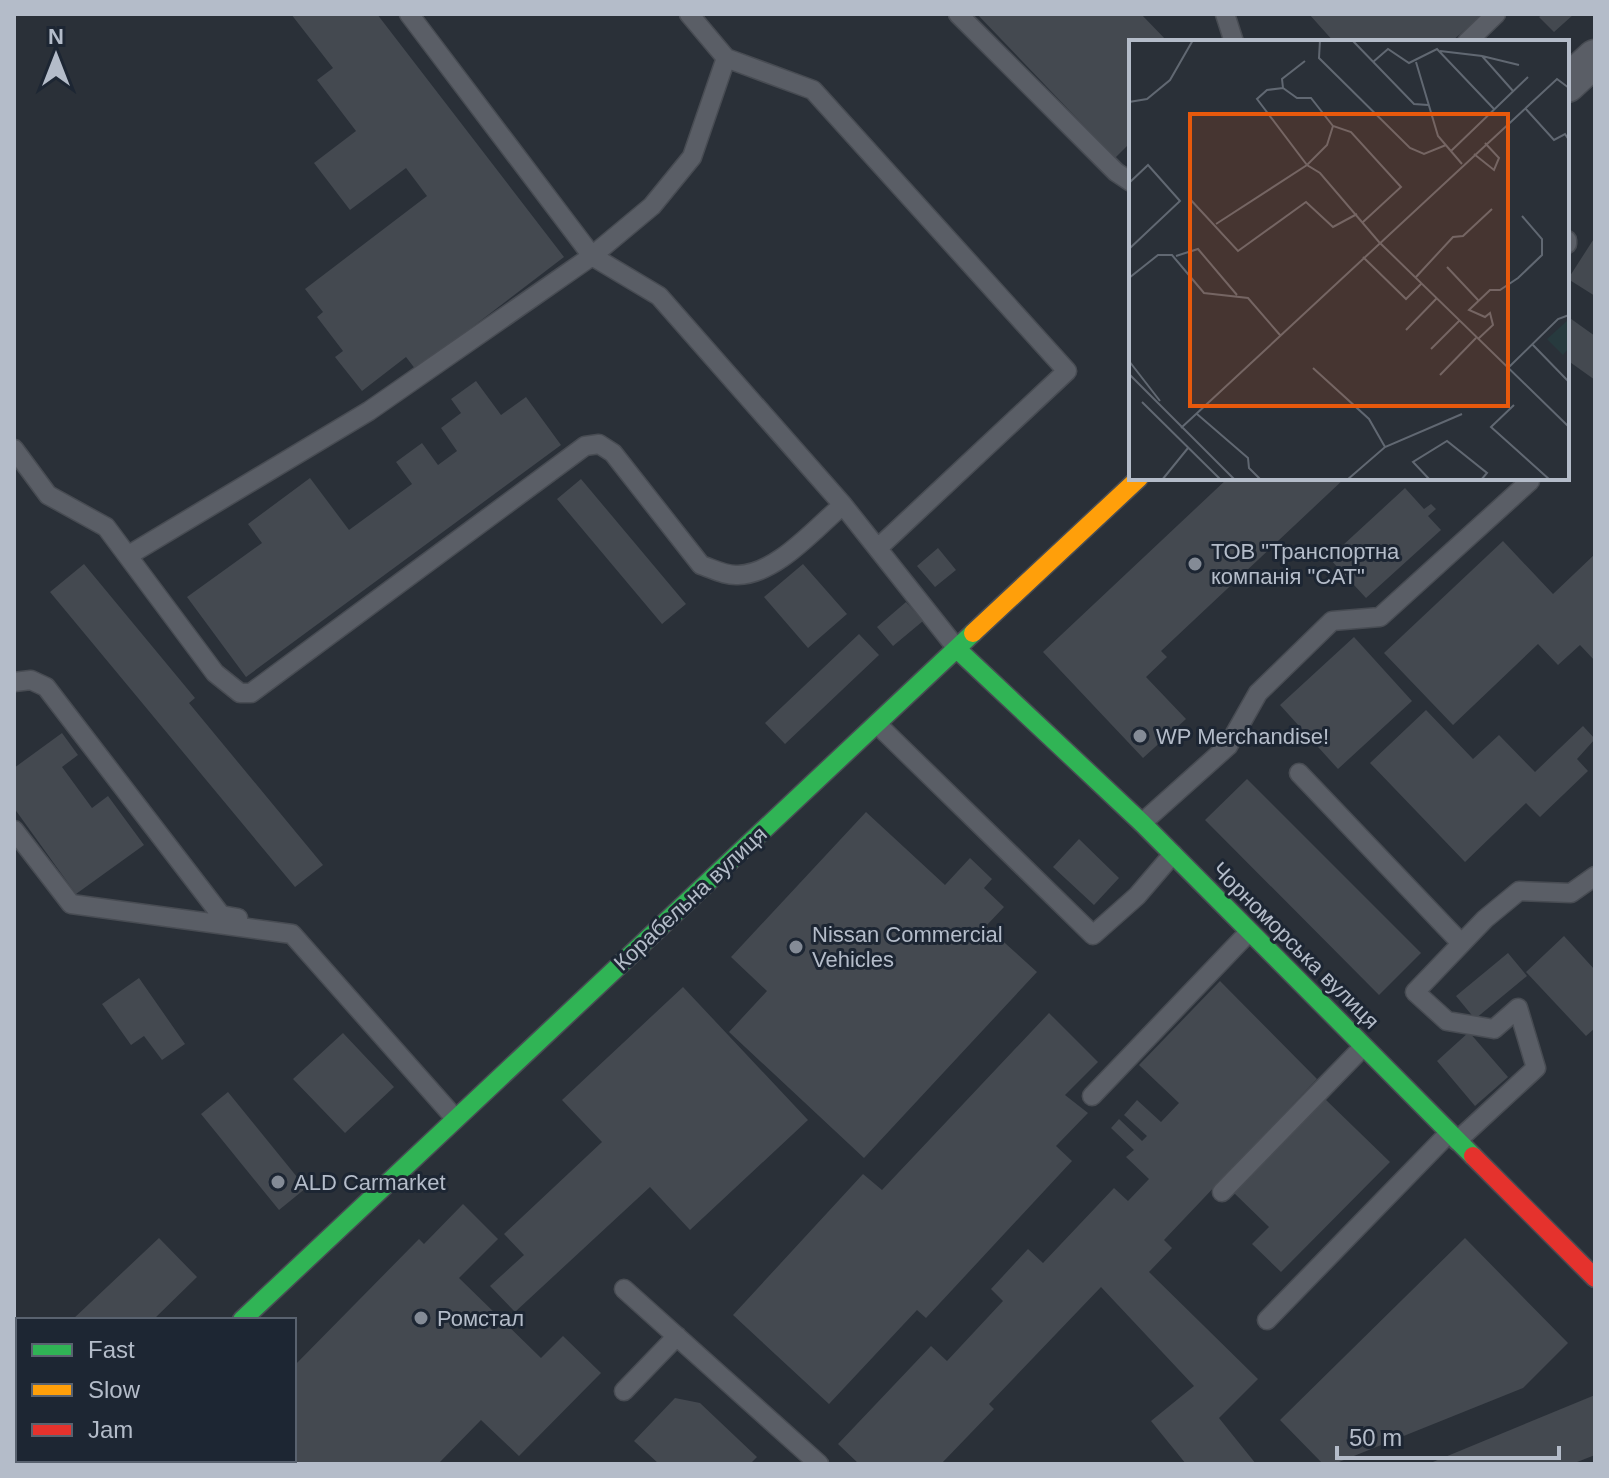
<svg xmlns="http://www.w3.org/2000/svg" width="1609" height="1478" viewBox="0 0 1609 1478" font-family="Arial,sans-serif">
<rect width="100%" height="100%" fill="#2a3038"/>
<path fill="#444950" d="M291 14H377L564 257 416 370 406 357 362 391 335 357 343 351 317 317 323 312 305 289 427 196 406 168 350 210 314 163 356 131 317 80 333 68Z
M977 14H1141L1168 42H1131V142L1115 158Z
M1309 14H1483L1451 42H1334Z
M1543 14H1574L1554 32 1539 17Z
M1595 237V296L1568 279Z
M1567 316 1595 336V380L1567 360Z
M476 381 501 415 526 397 561 445 246 677 187 597 262 543 248 524 310 478 349 530 412 484 396 462 422 443 438 465 457 451 441 428 461 413 451 399Z
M1228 478H1345L1161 651 1167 657 1146 677 1186 719 1143 758 1043 652Z
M581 479 686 604 662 624 557 499Z
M1405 488 1424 509 1431 504 1436 509 1428 516 1441 530 1366 598 1329 558Z
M1503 541 1553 594 1595 554V661L1580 645 1558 665 1538 644 1453 725 1384 653Z
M938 548 956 570 935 587 917 566Z
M84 564 195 698 189 703 323 865 295 887 50 592Z
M803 564 847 614 808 648 764 597Z
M906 602 923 621 893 646 877 627Z
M859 634 879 655 785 744 765 723Z
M1354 637 1412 701 1338 769 1280 705Z
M1426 710 1473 759 1499 735 1535 772 1583 726 1595 739 1577 759 1588 771 1540 817 1526 803 1465 862 1370 763Z
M62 733 78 755 62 767 92 808 108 796 144 845 76 894 14 808V768Z
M1247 779 1421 953 1379 995 1205 820Z
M866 812 945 885 970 858 992 879 984 888 1004 907 986 926 1037 972 864 1158 729 1032 767 991 731 957Z
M1079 839 1119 878 1094 905 1053 867Z
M1564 936 1595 970V1028L1586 1036 1526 972Z
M1508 953 1527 976 1475 1019 1456 996Z
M139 978 185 1044 162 1060 144 1036 131 1045 102 1004Z
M1220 981 1317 1079 1164 1240 1172 1248 1149 1272 1258 1379 1219 1418 1256 1464H1186L1151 1421 1194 1386 1101 1287 989 1404 994 1409 941 1464H859L838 1444 931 1346 947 1361 1003 1301 991 1289 1028 1249 1043 1263 1114 1188 1128 1201 1149 1179 1126 1157 1134 1150 1111 1128 1119 1119 1142 1141 1147 1136 1124 1115 1137 1100 1161 1122 1179 1103 1139 1065Z
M683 987 808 1120 690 1230 650 1187 515 1312 490 1286 524 1255 504 1234 602 1142 562 1100Z
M1049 1013 1098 1062 1065 1095 1088 1113 1056 1146 1072 1161 926 1318 917 1310 829 1404 733 1315 863 1174 882 1190Z
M1469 1032 1508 1077 1475 1106 1437 1061Z
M343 1033 394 1087 345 1133 293 1079Z
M228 1092 306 1188 279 1210 201 1114Z
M1325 1099 1390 1162 1281 1272 1252 1244 1269 1227 1233 1192Z
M463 1204 498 1239 459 1278 541 1358 563 1336 601 1373 519 1456 481 1420 438 1464H198L202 1460H294V1366L419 1239 424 1244Z
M159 1238 197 1277 153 1320H72Z
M1465 1238 1568 1343 1523 1388 1334 1464H1323L1280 1420Z
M18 1371V1426L14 1421V1374Z
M1595 1395V1455L1572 1464H1428Z
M675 1398 700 1403 757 1457 750 1464H659L634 1441Z"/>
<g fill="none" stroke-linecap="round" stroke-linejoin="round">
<defs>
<path id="lane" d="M409 14 592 256 659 296 843 505 958 650
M689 14 726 58 813 90 1067 371 878 548
M958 14 1116 172 1131 182
M1225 14 1234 42
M1467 42 1496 14
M1567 240V244
M14 449 48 495 106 527 215 673 240 693H251L585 446 599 444 613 453 701 565C713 569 726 576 738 575 777 574 815 528 843 505
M129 555 369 411 592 256 652 206 692 157 726 58
M14 682 31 680 46 687 221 915 238 918
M878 725 1093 935 1137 896 1173 854
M1299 773 1461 943
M1142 823 1228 746 1258 693 1332 621 1380 617 1530 481
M14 830 71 904 292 934 454 1117
M1092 1096 1249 932
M1457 1141 1536 1068 1518 1008 1494 1029 1447 1021 1415 992 1485 919 1519 891 1571 893 1595 876
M1222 1192 1363 1047
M624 1289 819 1464
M1267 1320 1449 1133
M624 1391 677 1336"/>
<path id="street" d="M1567 84 1595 58
M91 1464 96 1460"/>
<path id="fast" d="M958 650 1142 823 1473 1156
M242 1320 973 633"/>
<path id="slow" d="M973 633 1139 478"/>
<path id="jam" d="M1473 1156 1595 1278"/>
</defs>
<use href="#lane" stroke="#484c53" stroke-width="21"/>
<use href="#street" stroke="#484c53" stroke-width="39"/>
<use href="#fast" stroke="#484c53" stroke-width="21"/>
<use href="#slow" stroke="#484c53" stroke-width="21"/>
<use href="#jam" stroke="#484c53" stroke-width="21"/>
<use href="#lane" stroke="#5a5e66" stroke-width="18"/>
<use href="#street" stroke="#5a5e66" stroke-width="36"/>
<use href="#fast" stroke="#30b455" stroke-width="18"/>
<use href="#slow" stroke="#ff9f0a" stroke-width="18"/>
<use href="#jam" stroke="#e5322d" stroke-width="18"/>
</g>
<g fill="#848b96" stroke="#1d2633" stroke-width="3">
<circle cx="1195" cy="564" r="8"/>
<circle cx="1140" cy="736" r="8"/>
<circle cx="796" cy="947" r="8"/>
<circle cx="278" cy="1182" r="8"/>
<circle cx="421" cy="1318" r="8"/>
</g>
<g text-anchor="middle" stroke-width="6" stroke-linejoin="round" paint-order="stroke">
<g font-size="22" fill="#b4bcc9" stroke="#1d2633" text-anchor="start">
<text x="1211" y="559">ТОВ "Транспортна<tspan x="1211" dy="25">компанія "САТ"</tspan></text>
<text x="1156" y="744">WP Merchandise!</text>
<text x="812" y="942">Nissan Commercial<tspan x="812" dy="25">Vehicles</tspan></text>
<text x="294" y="1190">ALD Carmarket</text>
<text x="437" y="1326">Ромстал</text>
</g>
<g font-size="22" fill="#b4bcc9" stroke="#1d2633">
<text transform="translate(690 898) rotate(-43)" y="8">Корабельна вулиця</text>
<text transform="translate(1296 945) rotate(45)" y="8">Чорноморська вулиця</text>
</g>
</g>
<g transform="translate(1129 40)">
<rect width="440" height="440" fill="#2a3038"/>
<path d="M440 279V308L434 315 418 299Z" fill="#273a3e"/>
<path fill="none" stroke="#616872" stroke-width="2" d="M191 0 190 18 281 108 295 114 317 105M223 0 285 64 299 65M311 11 353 16 384 51M353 16 390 25M244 22 259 9 280 23 308 9 365 69M287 22 309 96 333 124M154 48 153 39 176 21M0 62 18 59 41 40 64 0M396 68 425 100 436 94 440 100M322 111 399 37M345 114 365 130 370 118 356 103M0 143 19 125 51 161 0 209M60 158 109 211 177 162 204 187 228 174M234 182 272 147 222 92 204 86 182 58H168L154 48 138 50 128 59 178 125 191 133 250 202 440 387M87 184 178 125 198 105 204 86M47 216 69 209 108 255M234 217 277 259 293 243M318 227 349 260M287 237 324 197 334 196 363 169M0 238 29 215H43L75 253 119 258 151 295M277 290 308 258M349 299 364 285 361 273 356 277 340 270 361 250H371L389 238 413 215V199L393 176M403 304 440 342M302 309 330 281M0 321 31 361M184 328 240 379 256 407M378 329 429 279 440 275M0 334 106 440M311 335 347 298M13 362 92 440M385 365 362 387 421 440M68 374 119 418 120 428 132 440M52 388 428 39 440 48M33 440 59 408M218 440 256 407 333 374M301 440 284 422 318 401 358 433 352 440"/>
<path fill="#e8590c" fill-opacity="0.15" stroke="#e8590c" stroke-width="4" d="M61 74H379V366H61Z"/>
<rect width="440" height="440" fill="none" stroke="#b4bcc9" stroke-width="4"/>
</g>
<rect width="1609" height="1478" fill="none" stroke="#b4bcc9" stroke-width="32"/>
<rect x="16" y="1318" width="280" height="144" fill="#1d2633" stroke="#59626f" stroke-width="2"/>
<rect x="32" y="1344" width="40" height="12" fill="#30b455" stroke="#59626f" stroke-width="2"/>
<text x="88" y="1358" font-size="24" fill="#b4bcc9">Fast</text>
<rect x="32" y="1384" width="40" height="12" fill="#ff9f0a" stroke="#59626f" stroke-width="2"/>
<text x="88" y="1398" font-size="24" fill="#b4bcc9">Slow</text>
<rect x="32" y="1424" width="40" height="12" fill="#e5322d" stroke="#59626f" stroke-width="2"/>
<text x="88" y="1438" font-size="24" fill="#b4bcc9">Jam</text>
<g transform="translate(56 56)" stroke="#1d2633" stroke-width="6" paint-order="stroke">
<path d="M0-6L14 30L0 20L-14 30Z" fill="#b4bcc9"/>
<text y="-12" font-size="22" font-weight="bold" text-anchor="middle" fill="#b4bcc9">N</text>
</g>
<path d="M1337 1446v12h222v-12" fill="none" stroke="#b4bcc9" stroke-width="4"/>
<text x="1349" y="1446" font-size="24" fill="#b4bcc9" stroke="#1d2633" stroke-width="6" paint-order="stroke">50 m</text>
</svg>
